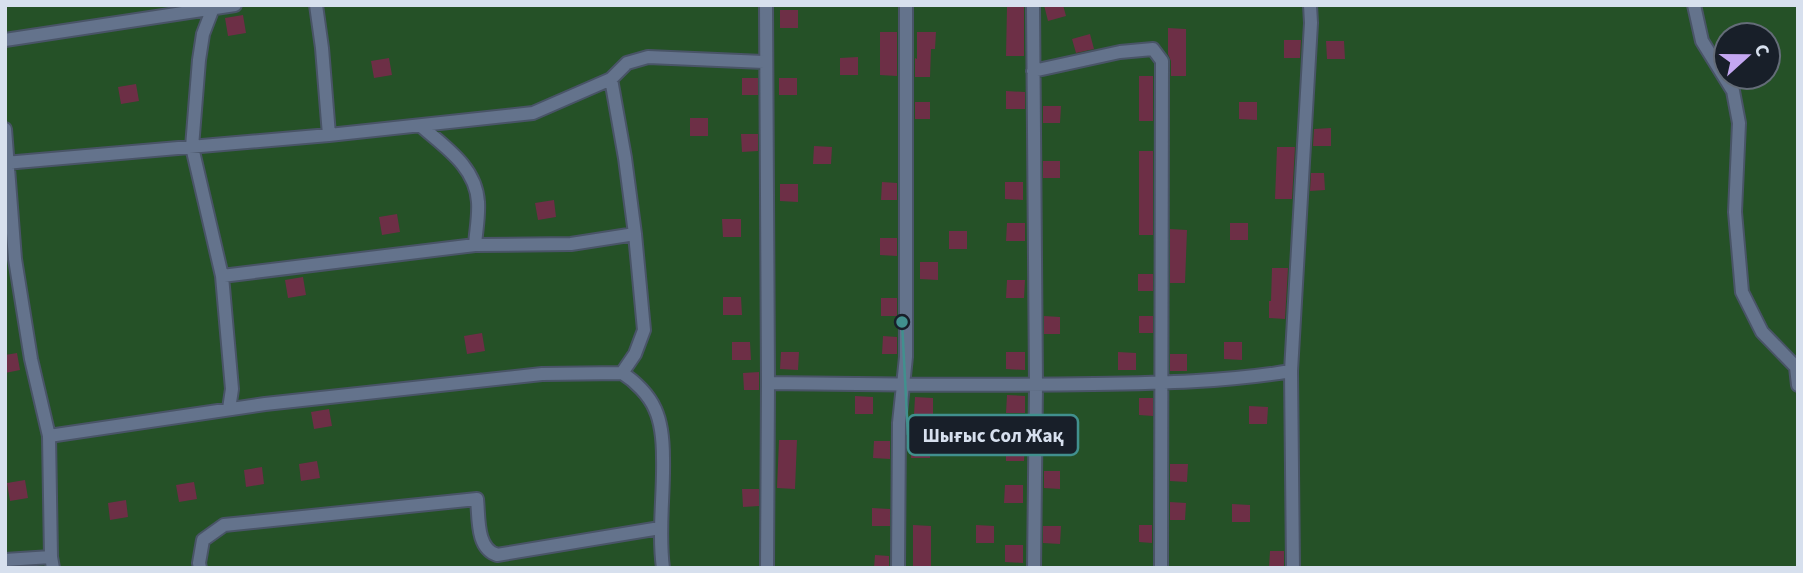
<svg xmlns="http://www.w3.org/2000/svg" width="1803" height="573" viewBox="0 0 1803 573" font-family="'Source Sans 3',sans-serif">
<rect width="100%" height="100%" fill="#2a374d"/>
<path fill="#255127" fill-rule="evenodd" d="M5 5H1798V568H5ZM1726 35H1768V77H1726Z"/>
<path fill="#6d2f46" d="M1044 5H1063L1066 16 1048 21Z
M1007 7H1024V56H1006Z
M780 10H798V28H780Z
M243 15 246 33 228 36 225 18Z
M1168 28 1186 29V76H1171V61L1168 54Z
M880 32H897V76L880 75Z
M917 32H936L935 49H931L930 77H915V58L917 59Z
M1090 34 1094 49 1076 53 1072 39Z
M1284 40H1301L1300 58H1284Z
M1326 41H1344L1345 59H1327Z
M858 57V75H840V58Z
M389 58 392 75 374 78 371 61Z
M1139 76H1153V121H1139Z
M742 78H758V95H742Z
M779 78H797V95H779Z
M136 84 139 101 121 104 118 87Z
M1006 91 1025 92V109H1006Z
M915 102H930V119H915Z
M1239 102H1257V120L1239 119Z
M1043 106H1061L1060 123H1043Z
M690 118H708V136H690Z
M1331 128V146H1313L1314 129Z
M741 134H758V151L742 152Z
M814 146 832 147 831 164H813Z
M1277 147H1295L1292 199H1275Z
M1139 151H1153V235H1139Z
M1043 161H1060V178H1043Z
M1311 173H1324L1325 190 1310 191Z
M882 182 897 183V200H881Z
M1005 182H1023V200L1005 199Z
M780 184H798V202L780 201Z
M554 200 556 217 538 220 535 203Z
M397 214 400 232 382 235 379 217Z
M722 219H741V237H723Z
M1007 223H1025V241H1006Z
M1230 223H1248V240H1230Z
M1170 229 1187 230 1185 283H1170Z
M949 231H967V249H949Z
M880 238H897V256L880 255Z
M920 262H938V280L920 279Z
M1272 268H1288L1285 319 1269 318V301H1271Z
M1138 274H1153V291H1138Z
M303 277 306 295 288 298 285 280Z
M1007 280H1025L1024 298H1006Z
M723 297H741L742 315H723Z
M881 298H897V316H881Z
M1044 316 1060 317V334H1044Z
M1139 316H1153V333H1139Z
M482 333 485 351 467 354 464 336Z
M883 336 897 337V354H882Z
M732 342H750L751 360H732Z
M1224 342H1242V360L1224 359Z
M781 352H799L798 370 780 369Z
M1006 352H1025V370L1006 369Z
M1118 352 1136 353V370H1118Z
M17 353 20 370 5 373V355Z
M1170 354H1187V371H1170Z
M759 372V390H744L743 373Z
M1007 395 1025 396V413H1006Z
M855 396 873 397V414H855Z
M915 397 933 398V415H914Z
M1139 398H1153V416L1139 415Z
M1249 406 1268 407 1267 424H1249Z
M329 409 332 426 314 429 311 412Z
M779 440H797L795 489 777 488Z
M912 440 930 441V458H911Z
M874 441H890V459L873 458Z
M1006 443 1025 444 1024 461H1006Z
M317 461 320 478 301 481 299 464Z
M1170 464H1188L1187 482 1170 481Z
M262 467 264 484 246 487 244 470Z
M1044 471H1060V489L1044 488Z
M25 480 28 498 10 501 7 483Z
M194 482 197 499 179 502 176 485Z
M1005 485H1023V503H1004Z
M742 489H759V506L743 507Z
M126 500 128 517 110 520 108 503Z
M1170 502 1186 503 1185 520H1170Z
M1232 504 1250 505V522H1232Z
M872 508 890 509V526H872Z
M913 525 931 526V568H913Z
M976 525 994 526V543H976Z
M1139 525H1152V543L1139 542Z
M1043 526H1061L1060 544 1043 543Z
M1005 545H1023V563L1005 562Z
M1270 551H1284V568H1269Z
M875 555 889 556V568H874Z"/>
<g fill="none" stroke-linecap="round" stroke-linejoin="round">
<defs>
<path id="street" d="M212 5 213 8 203 34 199 60 192 147 222 276
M316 5 322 48 329 135
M766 5 768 383 767 568
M1033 5 1036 385 1034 568
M1694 5 1702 41 1733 91 1739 123 1735 212 1742 292 1762 332 1796 367 1798 385
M5 40 235 5
M1033 71 1120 52 1153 49 1162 61 1161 568
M5 129 15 259 31 359 49 436 51 557 53 568
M5 163 329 135 533 113 611 79 627 63 648 57 766 62
M475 245 571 244 635 234
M622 373C635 381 649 395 655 409 662 424 663 441 663 458 664 495 658 531 663 568
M768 383C877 384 985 386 1094 384 1160 383 1226 382 1291 371
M229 409 232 389 222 276 475 245C476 231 479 216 478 202 476 167 445 147 421 126
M49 436 265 404 542 374 622 373 635 354 644 330 635 234 625 158 611 79
M5 560 51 557
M200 568 199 563 203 540 224 525 477 499C479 518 476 548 497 555L660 528
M898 568 899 423 906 357V5
M1293 568 1291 371 1311 23 1310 5"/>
</defs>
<use href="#street" stroke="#495467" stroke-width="16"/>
<use href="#street" stroke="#64738c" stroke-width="12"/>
</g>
<path fill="none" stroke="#41908e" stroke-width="2.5" d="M902 322L908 435"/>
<circle fill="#41908e" stroke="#181f29" stroke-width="2.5" cx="902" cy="322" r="7"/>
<rect fill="#181f29" stroke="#41908e" stroke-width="2.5" x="908" y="415" width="170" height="40" rx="7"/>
<g font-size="19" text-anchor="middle" font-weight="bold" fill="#d7e0ee">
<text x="993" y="442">Шығыс Сол Жақ</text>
</g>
<rect width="1803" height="573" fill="none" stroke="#d7e0ee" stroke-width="14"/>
<g transform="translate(1747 56) rotate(69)"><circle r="33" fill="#181f29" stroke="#646c78" stroke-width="2"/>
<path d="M0-5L12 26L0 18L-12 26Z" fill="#c4a7f1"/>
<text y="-10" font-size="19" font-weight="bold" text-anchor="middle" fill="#d7e0ee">С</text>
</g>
</svg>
